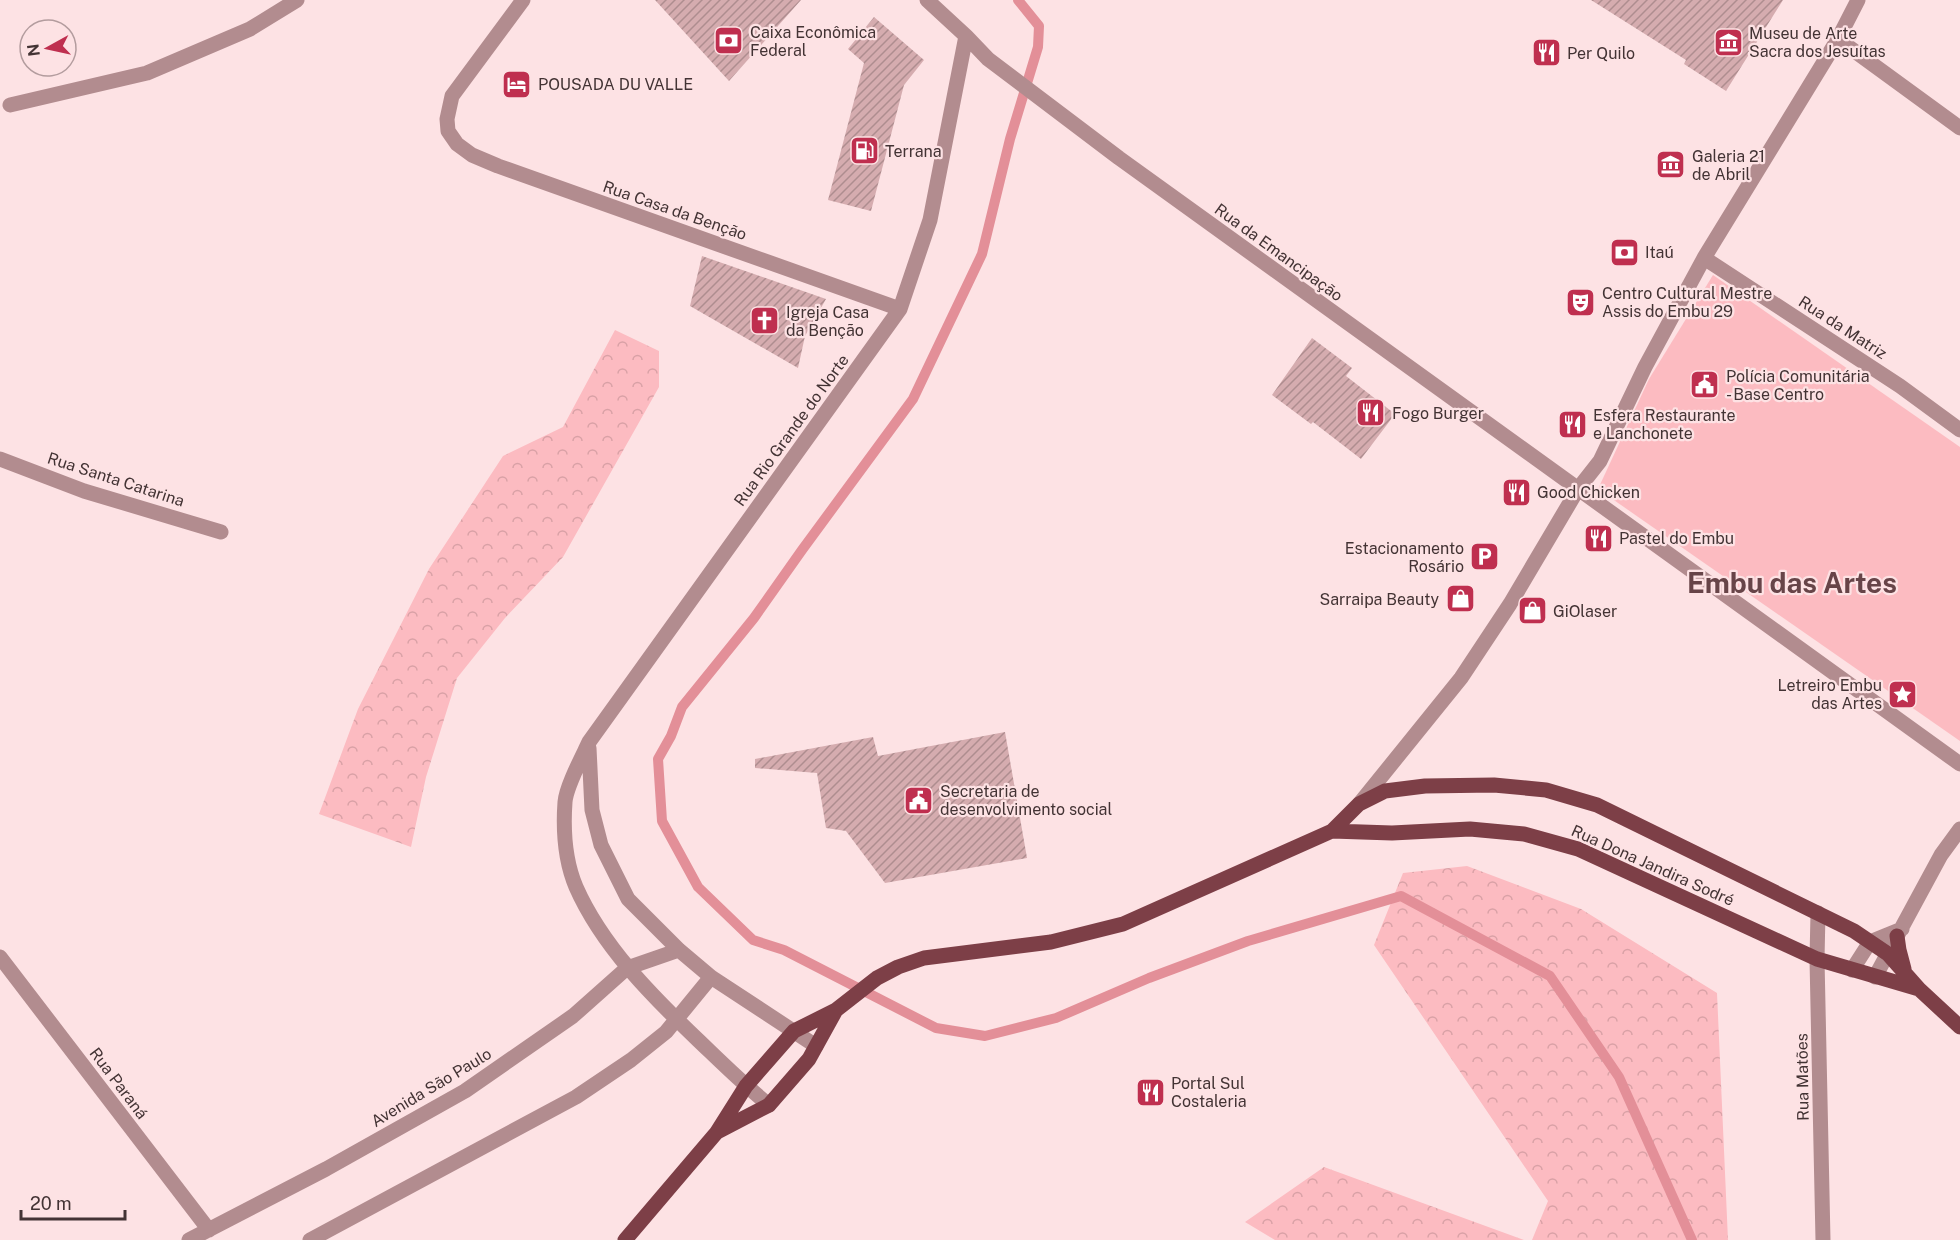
<svg xmlns="http://www.w3.org/2000/svg" width="1960" height="1240" viewBox="0 0 1960 1240" font-family="'Public Sans',sans-serif">
<defs>
<pattern id="forest-crowns" width="20" height="18" patternUnits="userSpaceOnUse" patternTransform="scale(1.5)"><rect width="20" height="18" fill="#fcbbc1"/><path d="M2 6a3 3 0 1 1 6 0M12 15a3 3 0 1 1 6 0" fill="none" stroke="#d9a1a6"/></pattern>
<pattern id="building-hatch" width="6" height="6" patternUnits="userSpaceOnUse" patternTransform="scale(1.5)"><rect width="6" height="6" fill="#d5acaf"/><path d="M-1 1l2-2M0 6l6-6M5 7l2-2" fill="none" stroke="#ae8d8f"/></pattern>
</defs>
<rect width="100%" height="100%" fill="#fde2e4"/>
<path fill="url(#forest-crowns)" d="M615 330 659 351V387L563 557 505 618 457 678 426 777 411 847 319 814 358 709 429 569 503 456 563 427Z
M1467 866 1581 909 1717 993 1728 1240H1532L1548 1201 1374 945 1403 873Z
M1324 1167 1524 1240H1275L1245 1222Z"/>
<path fill="#fcbbc1" d="M1713 275 1960 447V741L1598 489 1649 379Z"/>
<g fill="none" stroke-linecap="round" stroke-linejoin="round">
<path stroke="#e38f98" stroke-width="10" d="M1018 0 1039 26 1038 47 1010 139 982 254 913 399 802 550 754 618 682 707 671 736 658 759 662 821 698 887 753 940 784 950 936 1028 985 1036 1056 1018 1149 978 1248 941 1401 896 1550 976 1619 1077 1692 1240"/>
</g>
<path fill="url(#building-hatch)" d="M655 0H801L729 81Z
M1591 0H1783L1726 91 1684 64 1686 60Z
M874 17 924 60 904 85 871 211 828 200 864 63 848 49Z
M702 256 826 299 805 336 798 368 690 306Z
M1312 338 1352 368 1346 376 1395 414 1361 459 1313 422 1311 424 1272 395Z
M1005 732 1027 858 885 883 846 831 826 828 817 773 755 768V759L873 737 878 756Z"/>
<g fill="none" stroke-linecap="round" stroke-linejoin="round">
<path stroke="#b28c8f" stroke-width="15" d="M523 0 452 96 447 119 448 131 457 144 472 155 498 166 900 309
M927 0 966 36 988 59 1119 158 1960 764
M1838 39 1960 128
M10 105 147 73 250 29 297 0
M1704 258 1900 386 1960 430
M0 459 84 491 221 532
M589 748 592 810 601 845 628 899 679 950 711 977 816 1046
M1360 803 1461 678 1510 604 1578 489 1600 461 1645 367 1704 258 1838 39 1858 0
M1818 913 1817 959 1823 1240
M0 957 209 1230
M1852 970 1870 942 1902 929
M1875 977 1941 855 1960 829
M769 1105C744 1085 721 1062 698 1040 652 996 602 946 576 887 565 861 563 830 565 802 566 787 582 757 589 742L900 309 930 220 966 36
M189 1240 326 1169 465 1091 573 1016 627 968 679 950
M310 1240 576 1097 631 1060 666 1032 711 977"/>
<path stroke="#7d3f47" stroke-width="15" d="M1332 831 1392 833 1470 829 1524 834 1578 849 1817 959 1919 989
M1897 936 1899 950 1904 969
M717 1132 769 1105 809 1059 836 1010
M625 1240 717 1132 746 1086 794 1031 836 1010 877 978 898 967 924 958 1051 942 1123 924 1332 831 1359 804 1385 791 1425 786 1494 785 1546 790 1597 805 1854 931 1888 954 1919 989 1960 1027"/>
</g>
<defs>
<symbol id="bank-square" viewBox="-11 -11 22 22"><rect x="-9" y="-9" width="18" height="18" rx="4" fill="#bf2f4f" stroke="#fde2e4"/><path d="M-6-4H6V4H-6ZM0-2.3a2.3 2.3 0 1 0 0 4.6a2.3 2.3 0 1 0 0-4.6Z" fill="#fff"/></symbol>
<symbol id="museum-square" viewBox="-11 -11 22 22"><rect x="-9" y="-9" width="18" height="18" rx="4" fill="#bf2f4f" stroke="#fde2e4"/><path d="M0-6L6-3V-2H-6V-3ZM-5-1h2V3h-2ZM-1-1h2V3h-2ZM3-1h2V3H3ZM-6 4H6V6H-6Z" fill="#fff"/></symbol>
<symbol id="restaurant-square" viewBox="-11 -11 22 22"><rect x="-9" y="-9" width="18" height="18" rx="4" fill="#bf2f4f" stroke="#fde2e4"/><path d="M-5-6h1v4h1v-4h1v4h1v-4h1v5L-1.5 .5V6h-2V.5L-5-1ZM5-6V6H3V1.5H1.5Q1.5-4 5-6Z" fill="#fff"/></symbol>
<symbol id="hotel-square" viewBox="-11 -11 22 22"><rect x="-9" y="-9" width="18" height="18" rx="4" fill="#bf2f4f" stroke="#fde2e4"/><path d="M-6-4.5h1.5V1H6V5H4.5V3h-9V5H-6ZM-4 0a1.8 1.8 0 1 1 3.6 0ZM.5 0V-2.5h3Q6-2.5 6 0Z" fill="#fff"/></symbol>
<symbol id="fuel-square" viewBox="-11 -11 22 22"><rect x="-9" y="-9" width="18" height="18" rx="4" fill="#bf2f4f" stroke="#fde2e4"/><path d="M-5.5-6h7V0h2V4h1.3V-2.5L3-4.5l.8-.8L6-3V5H2.5V1h-1V6h-7ZM-4.2-4.7v3.2H.2V-4.7Z" fill="#fff"/></symbol>
<symbol id="theatre-square" viewBox="-11 -11 22 22"><rect x="-9" y="-9" width="18" height="18" rx="4" fill="#bf2f4f" stroke="#fde2e4"/><path d="M-5-5.5Q0-4 5-5.5V0Q5 5 0 6Q-5 5-5 0ZM-3.3-2.5H-1v1.5H-3.3ZM1-2.5H3.3v1.5H1ZM-2.8 1Q0 5.5 2.8 1Z" fill="#fff"/></symbol>
<symbol id="church-square" viewBox="-11 -11 22 22"><rect x="-9" y="-9" width="18" height="18" rx="4" fill="#bf2f4f" stroke="#fde2e4"/><path d="M-1.2-6h2.4v3.5h3.3v2.4h-3.3V6h-2.4V-.1h-3.3v-2.4h3.3Z" fill="#fff"/></symbol>
<symbol id="civic-square" viewBox="-11 -11 22 22"><rect x="-9" y="-9" width="18" height="18" rx="4" fill="#bf2f4f" stroke="#fde2e4"/><path d="M-.6-6.5H3V-4.5H.6V-3L4-1V1h2V6H-6V1h2V-1L-.6-3ZM-1.2 2.5V6h2.4V2.5Z" fill="#fff"/></symbol>
<symbol id="parking-square" viewBox="-11 -11 22 22"><rect x="-9" y="-9" width="18" height="18" rx="4" fill="#bf2f4f" stroke="#fde2e4"/><path d="M-3.5-5.5H1a3.5 3.5 0 0 1 0 7H-1V5.5H-3.5ZM-1-3.4V-.6H.8a1.4 1.4 0 0 0 0-2.8Z" fill="#fff"/></symbol>
<symbol id="shop-square" viewBox="-11 -11 22 22"><rect x="-9" y="-9" width="18" height="18" rx="4" fill="#bf2f4f" stroke="#fde2e4"/><path d="M-5-2.5h2.3a2.7 3.5 0 0 1 5.4 0H5L5.5 6h-11ZM-1.5-2.5h3a1.5 2.3 0 0 0-3 0Z" fill="#fff"/></symbol>
<symbol id="sight-square" viewBox="-11 -11 22 22"><rect x="-9" y="-9" width="18" height="18" rx="4" fill="#bf2f4f" stroke="#fde2e4"/><path d="M0-6L1.8-2.2L6-1.7L2.9 1.2L3.7 5.4L0 3.3L-3.7 5.4L-2.9 1.2L-6-1.7L-1.8-2.2Z" fill="#fff"/></symbol>
</defs>
<g fill-rule="evenodd">
<use href="#bank-square" x="712" y="24" width="33" height="33"/>
<use href="#museum-square" x="1712" y="26" width="33" height="33"/>
<use href="#restaurant-square" x="1530" y="36" width="33" height="33"/>
<use href="#hotel-square" x="500" y="68" width="33" height="33"/>
<use href="#fuel-square" x="848" y="134" width="33" height="33"/>
<use href="#museum-square" x="1654" y="148" width="33" height="33"/>
<use href="#bank-square" x="1608" y="236" width="33" height="33"/>
<use href="#theatre-square" x="1564" y="286" width="33" height="33"/>
<use href="#church-square" x="748" y="304" width="33" height="33"/>
<use href="#civic-square" x="1688" y="368" width="33" height="33"/>
<use href="#restaurant-square" x="1354" y="396" width="33" height="33"/>
<use href="#restaurant-square" x="1556" y="408" width="33" height="33"/>
<use href="#restaurant-square" x="1500" y="476" width="33" height="33"/>
<use href="#restaurant-square" x="1582" y="522" width="33" height="33"/>
<use href="#parking-square" x="1468" y="540" width="33" height="33"/>
<use href="#shop-square" x="1444" y="582" width="33" height="33"/>
<use href="#shop-square" x="1516" y="594" width="33" height="33"/>
<use href="#sight-square" x="1886" y="678" width="33" height="33"/>
<use href="#civic-square" x="902" y="784" width="33" height="33"/>
<use href="#restaurant-square" x="1134" y="1076" width="33" height="33"/>
</g>
<g text-anchor="middle" stroke-width="4.5" stroke-linejoin="round" paint-order="stroke">
<g font-size="16" fill="#433334" stroke="#fde2e4" text-anchor="start">
<text x="750" y="38">Caixa Econômica<tspan x="750" dy="18">Federal</tspan></text>
<text x="1749" y="39">Museu de Arte<tspan x="1749" dy="18">Sacra dos Jesuítas</tspan></text>
<text x="1567" y="59">Per Quilo</text>
<text x="538" y="90">POUSADA DU VALLE</text>
<text x="885" y="157">Terrana</text>
<text x="1692" y="162">Galeria 21<tspan x="1692" dy="18">de Abril</tspan></text>
<text x="1645" y="258">Itaú</text>
<text x="1602" y="299">Centro Cultural Mestre<tspan x="1602" dy="18">Assis do Embu 29</tspan></text>
<text x="786" y="318">Igreja Casa<tspan x="786" dy="18">da Benção</tspan></text>
<text x="1726" y="382">Polícia Comunitária<tspan x="1726" dy="18">- Base Centro</tspan></text>
<text x="1392" y="419">Fogo Burger</text>
<text x="1593" y="421">Esfera Restaurante<tspan x="1593" dy="18">e Lanchonete</tspan></text>
<text x="1537" y="498">Good Chicken</text>
<text x="1619" y="544">Pastel do Embu</text>
<text x="1464" y="554" text-anchor="end">Estacionamento<tspan x="1464" dy="18">Rosário</tspan></text>
<text x="1439" y="605" text-anchor="end">Sarraipa Beauty</text>
<text x="1553" y="617">GiOlaser</text>
<text x="1882" y="691" text-anchor="end">Letreiro Embu<tspan x="1882" dy="18">das Artes</tspan></text>
<text x="940" y="797">Secretaria de<tspan x="940" dy="18">desenvolvimento social</tspan></text>
<text x="1171" y="1089">Portal Sul<tspan x="1171" dy="18">Costaleria</tspan></text>
</g>
<g font-size="16" fill="#433334" stroke="#fde2e4">
<text transform="translate(675 210) rotate(19)" y="6">Rua Casa da Benção</text>
<text transform="translate(1279 252) rotate(36)" y="6">Rua da Emancipação</text>
<text transform="translate(1843 327) rotate(33)" y="6">Rua da Matriz</text>
<text transform="translate(791 430) rotate(-54)" y="6">Rua Rio Grande do Norte</text>
<text transform="translate(116 479) rotate(18)" y="6">Rua Santa Catarina</text>
<text transform="translate(1653 865) rotate(24)" y="6">Rua Dona Jandira Sodré</text>
<text transform="translate(1802 1077) rotate(-91)" y="6">Rua Matões</text>
<text transform="translate(119 1083) rotate(53)" y="6">Rua Paraná</text>
<text transform="translate(431 1087) rotate(-31)" y="6">Avenida São Paulo</text>
</g>
<g font-size="28" font-weight="bold" fill="#674448" stroke="#fde2e4">
<text x="1792" y="593">Embu das Artes</text>
</g>
</g>
<g transform="translate(48 48) rotate(262)"><circle r="28" fill="#fde2e4" stroke="#b39c9e" stroke-width="1.5"/>
<path d="M0-4.5L10 22L0 15L-10 22Z" fill="#bf2f4f"/>
<text y="-9" font-size="16" font-weight="bold" text-anchor="middle" fill="#433334">N</text>
</g>
<path d="M21 1210v9h104v-9" fill="none" stroke="#433334" stroke-width="3"/>
<text x="30" y="1210" font-size="18" fill="#433334" stroke="#fde2e4" stroke-width="4.5" paint-order="stroke">20 m</text>
</svg>
